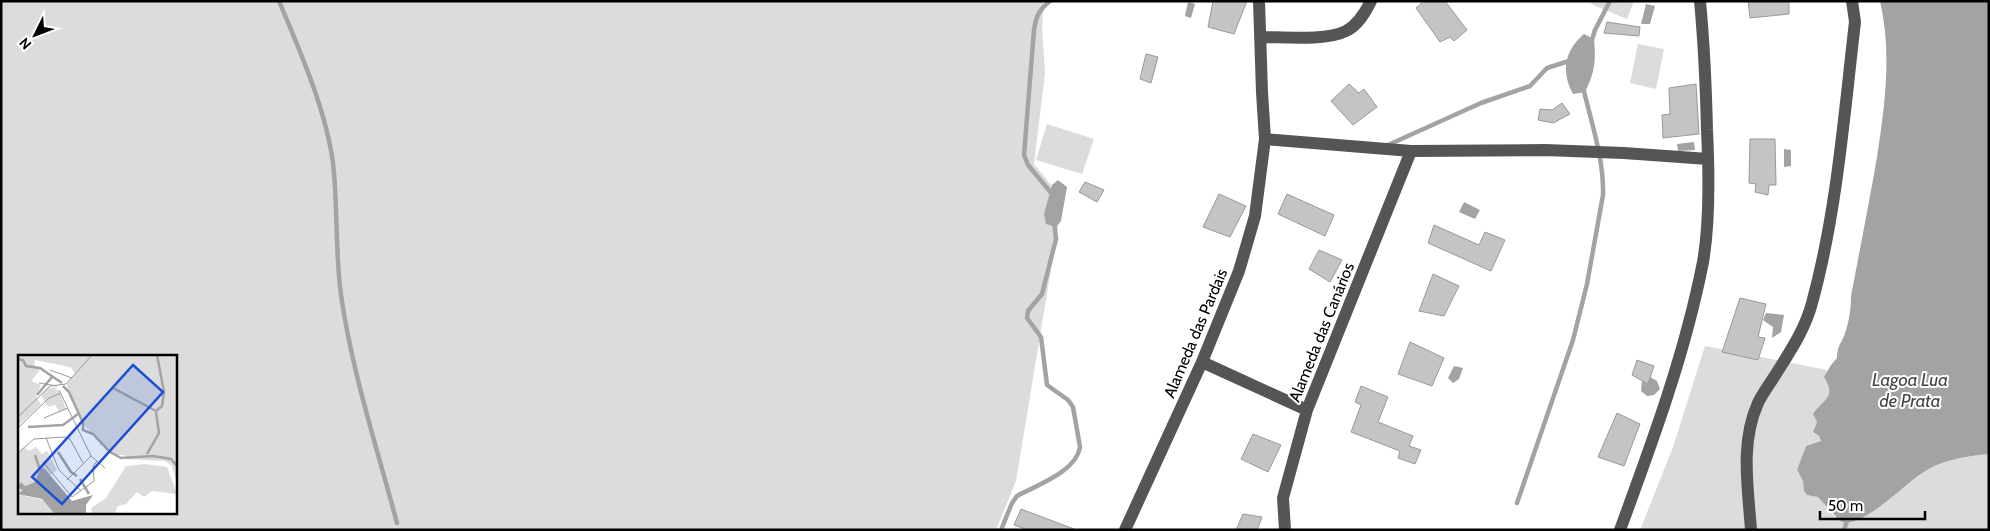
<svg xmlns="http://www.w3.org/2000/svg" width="1990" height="531" viewBox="0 0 1990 531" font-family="Cabin,sans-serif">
<rect width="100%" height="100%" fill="#fff"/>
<path fill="#dcdcdc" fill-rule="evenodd" d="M1 1H1044L1042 27 1045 73 1034 164 1056 191 1061 209 1016 481 996 530H1ZM19 356H175V512H19Z
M1592 1H1634L1627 19 1591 4Z
M1638 44 1664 49 1656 89 1630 83Z
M1047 124 1094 139 1082 174 1036 160Z
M1705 346 1827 370 1825 379C1838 394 1821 403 1814 414L1817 422 1813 432 1819 436 1821 441 1806 446 1797 471 1803 480 1804 490 1807 495C1810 496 1815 495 1818 497 1827 503 1834 522 1846 523 1864 525 1911 479 1929 469 1947 459 1969 456 1989 454V530H1640L1673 447Z"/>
<path fill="#a3a3a3" d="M1880 1H1989V454C1969 456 1946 459 1929 469 1905 482 1871 522 1845 523L1840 521 1818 497 1807 495 1804 491 1803 481 1797 470 1806 446 1821 441 1819 436 1813 432 1817 422 1813 414C1823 399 1837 398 1824 377L1831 365 1837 358C1837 347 1840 345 1844 336 1849 323 1851 309 1851 296 1860 249 1869 203 1877 157 1885 105 1892 53 1880 1Z
M1188 2 1195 4 1191 18 1185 16Z
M1646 4 1655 6 1650 24H1641Z
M1584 34 1594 39C1596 61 1595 72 1585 92L1573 94C1561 72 1564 51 1584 34Z
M1694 142 1695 150 1678 151 1677 144Z
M1784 149 1791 150V166L1784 167Z
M1058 180 1067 187 1061 221 1056 227 1046 224 1044 214 1052 185Z
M1464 202 1480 210 1475 219 1459 212Z
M1766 313 1784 315 1781 332 1772 338 1773 327 1763 320Z
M1454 366 1463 368 1459 379 1453 383 1448 378Z
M1650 377 1657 381 1660 389 1654 395 1647 396 1641 391 1642 381 1648 384Z"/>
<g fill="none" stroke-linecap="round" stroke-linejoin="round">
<path stroke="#a3a3a3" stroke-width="4.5" d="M279 1C300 51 326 110 333 163 338 207 335 251 341 295 352 372 377 448 397 523
M1050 1C1039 10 1036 16 1034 30L1024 155 1028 165 1052 194
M1591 43 1595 30 1610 1
M1388 145 1481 103 1530 86 1547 68 1572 60
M1517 503 1573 340 1587 284 1603 195C1604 158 1591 122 1583 87
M1001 530 1012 503 1017 496C1037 485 1076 472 1080 447L1073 407 1068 400 1047 385 1041 337 1027 318 1028 311 1042 294 1056 239 1054 221
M1844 530 1848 518"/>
</g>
<path fill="#c4c4c4" stroke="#999" d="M1213 1H1247L1234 34 1208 27Z
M1424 1H1445L1467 30 1454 41 1450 37 1440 42 1416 8Z
M1748 1H1789V14L1750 18Z
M1607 22 1640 27 1639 36 1604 33Z
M1146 54 1158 57 1151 83 1140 79Z
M1349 84 1359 93 1364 89 1377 107 1353 125 1331 101Z
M1696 84 1699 134 1663 138 1662 115 1670 114 1669 88Z
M1562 103 1570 114 1553 123 1538 120 1540 109 1552 110Z
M1750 139H1775L1776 185H1769L1768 195 1755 192 1756 184 1749 183Z
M1085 182 1104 190 1097 202 1079 192Z
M1219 194 1246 206 1230 237 1203 227Z
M1287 194 1334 215 1325 236 1278 214Z
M1434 225 1479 245 1485 232 1505 240 1491 271 1428 243Z
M1319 250 1342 260 1330 282 1309 269Z
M1433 274 1459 286 1444 316 1419 311Z
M1740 298 1766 304 1758 337 1765 338 1758 360 1722 352Z
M1410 342 1444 358 1432 386 1398 374Z
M1637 360 1654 366 1648 384 1632 375Z
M1361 386 1388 397 1378 422 1413 436 1409 446 1421 450 1415 464 1398 458 1400 451 1351 432 1361 405 1355 402Z
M1617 413 1640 424 1624 466 1598 457Z
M1253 434 1281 445 1268 472 1241 459Z
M1021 509 1074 529 1073 530H1028L1014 525Z
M1243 514 1262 517 1257 530H1236Z"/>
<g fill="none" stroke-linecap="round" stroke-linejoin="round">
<path stroke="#555" stroke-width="12" d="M1259 1 1262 92 1265 139 1411 151 1545 150 1624 153 1708 159
M1261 37C1283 37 1327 41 1346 31 1358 25 1365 13 1371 1
M1202 362 1307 410
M1125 530 1202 362 1239 271 1255 216 1265 139
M1285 530 1283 498 1307 410 1411 151
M1620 530C1652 443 1685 354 1703 262 1710 222 1709 171 1707 130 1706 87 1704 44 1700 1
M1751 530C1748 487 1740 443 1758 403 1762 394 1769 385 1774 377 1789 353 1805 330 1812 303 1837 212 1844 115 1855 22L1852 1"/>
</g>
<g text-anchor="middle" stroke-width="4" stroke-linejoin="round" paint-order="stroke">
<g font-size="16" fill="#000" stroke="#fff">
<text transform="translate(1321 332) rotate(-68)" y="6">Alameda das Canários</text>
<text transform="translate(1195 333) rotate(-67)" y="6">Alameda das Pardais</text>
</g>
<g font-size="18" font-style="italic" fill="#444" stroke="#fff">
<text x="1910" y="386">Lagoa Lua<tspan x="1910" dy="21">de Prata</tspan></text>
</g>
</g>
<g transform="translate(18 355)">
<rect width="159" height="159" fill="#fff"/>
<path d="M0 0H159V128L154 111 147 106 108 104 106 100H94L85 89 81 91 83 87 66 70 51 41 49 29 57 18 52 12 17 5 16 10 22 15 13 26 23 30 18 41 23 50 0 71ZM37 32 43 40 48 55 41 56 37 50 30 52 23 40 30 33ZM6 92 11 96 18 92 24 99 29 96 39 115 31 121 27 114H22L17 127 7 131 3 127 1 135 4 133 6 137 2 139 0 137V98ZM127 109 149 112 159 139 134 136 126 142 119 137 108 149 100 151 97 158H74L73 153 88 143 108 111ZM0 139 24 145 37 155 36 158H0Z" fill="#dcdcdc"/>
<path d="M26 113 54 146 75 140 68 150V158H36L24 144 0 139 5 135 0 133 3 127 7 131 17 127 22 114Z" fill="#a3a3a3"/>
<path fill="none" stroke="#a3a3a3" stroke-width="2.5" d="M0 4 5 5 8 11 22 13 44 28M45 31 51 37 65 68V75L75 79 92 97 103 103 135 101 153 104 159 111M95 33 138 56M19 40 34 22M138 56 144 51 146 37 139 0M10 72 45 70 60 59M40 97 53 117 59 121M129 99 141 78 138 57M17 100 22 115M62 124 71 139"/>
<path fill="none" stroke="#999" stroke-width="1" d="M32 15 54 23M21 28 39 31M41 35 73 101M0 62 32 31 48 29 74 0M26 63 50 53M0 73 31 43 43 38M28 83 41 115 63 136M0 98 16 84 47 82 52 84 65 108M25 107 54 142 76 126 75 111 79 106M49 125 73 101 87 113"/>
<path fill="#1d4ed8" fill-opacity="0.15" stroke="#1d4ed8" stroke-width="2.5" d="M115 10 145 37 44 149 14 122Z"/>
<rect width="159" height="159" fill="none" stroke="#000" stroke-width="2.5"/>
</g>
<rect width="1990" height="531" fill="none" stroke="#000000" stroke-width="5"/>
<g transform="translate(35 35) rotate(228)" stroke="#ffffff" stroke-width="4" paint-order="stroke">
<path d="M0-4L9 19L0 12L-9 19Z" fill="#000000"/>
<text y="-8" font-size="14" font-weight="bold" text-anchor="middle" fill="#000000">N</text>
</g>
<path d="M1820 511v8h105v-8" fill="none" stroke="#000000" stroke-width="2.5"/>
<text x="1828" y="511" font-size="15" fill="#000000" stroke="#ffffff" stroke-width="4" paint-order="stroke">50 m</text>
</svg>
